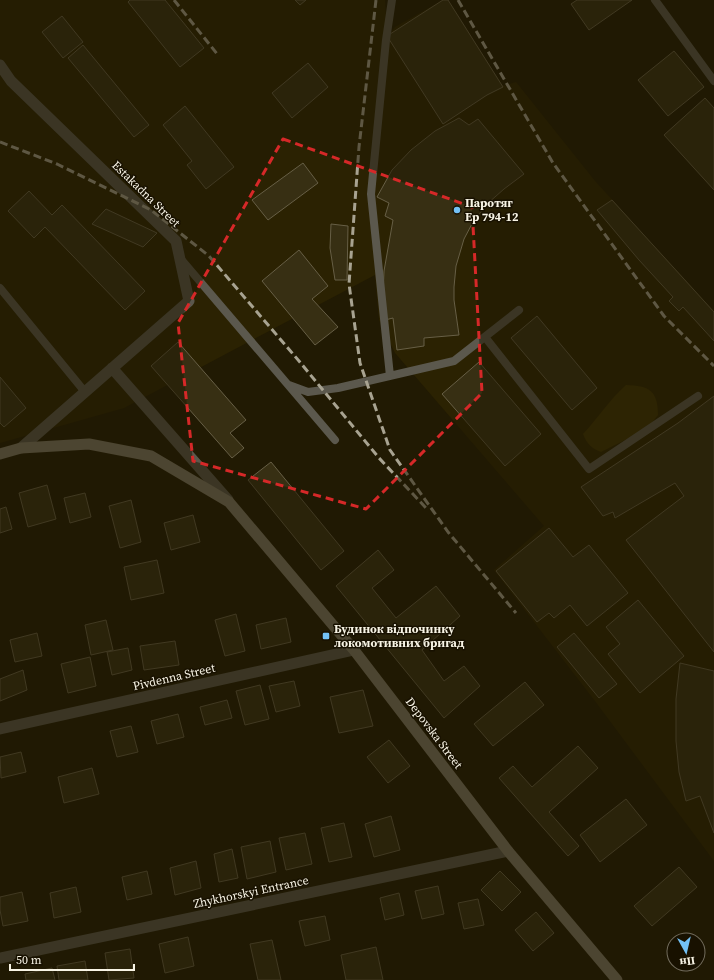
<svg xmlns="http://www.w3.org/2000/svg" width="714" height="980" viewBox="0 0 714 980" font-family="'Source Serif 4',serif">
<rect width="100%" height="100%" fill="#211a03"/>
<path fill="#2b2202" d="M0 0H385L387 36 395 27 443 0H448L503 86 516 82 595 181 714 311V861L595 701 494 570 544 526 395 353 379 320 375 275 124 408 0 443Z"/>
<path fill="#3d3103" d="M626 385C649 386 658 390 658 415L647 429 601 452C591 448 587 444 583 434 598 418 610 399 626 385Z"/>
<path fill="#372f13" stroke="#675f46" d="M130 0H165L204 48 180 67 128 2Z
M295 0H306L300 5Z
M443 0H448L503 87 487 95 443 124 387 36Z
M577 0H632L589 30 571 4Z
M62 16 83 42 63 58 42 32Z
M83 45 149 125 134 137 68 58Z
M674 51 704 87 668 116 638 80Z
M308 63 328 87 292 118 272 93Z
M705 98 714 108V190L664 135Z
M185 106 234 167 206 189 187 165 192 161 163 125Z
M459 118 469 125 478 119 524 174 504 189 487 204 473 222 464 239 456 266 454 287V300L459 335 424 338V346L397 350 393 318 385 320 383 295 384 271 393 220 385 216 389 203 377 197 392 170 411 150 435 131Z
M303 163 318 183 268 220 252 200Z
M29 191 52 215 62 205 145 291 125 310 45 227 34 238 8 211Z
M612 200 714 312V341L683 307 679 311 669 301 673 297 639 260 597 210Z
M106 209 157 233 143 247 92 224Z
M331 224 348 226 347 280H335L330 248Z
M299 250 328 286 312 299 338 327 315 345 262 281Z
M537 316 597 388 572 410 511 338Z
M178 342 246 420 230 433 244 448 232 458 151 366Z
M479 362 541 434 505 466 442 394Z
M0 377 26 408 4 427 0 423Z
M714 396V652L626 540 684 496 675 483 615 518 613 512 603 516 581 487 678 423Z
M271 462 344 551 321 570 248 480Z
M47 485 56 519 28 527 19 493Z
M85 493 91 517 70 523 64 498Z
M131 500 141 542 120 548 109 506Z
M6 507 12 529 0 533V509Z
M193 515 200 542 171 550 164 523Z
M549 528 573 557 589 545 628 593 587 626 570 605 554 618 549 613 537 622 496 571Z
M378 550 394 570 372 588 396 618 436 586 460 616 422 650 444 681 464 666 480 686 444 718 336 586Z
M157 560 164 593 131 600 124 567Z
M638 600 684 656 640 693 608 654 620 644 606 627Z
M236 614 245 651 225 656 215 620Z
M286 618 291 642 261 649 256 625Z
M106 620 113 650 91 655 85 625Z
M37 633 42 656 15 662 10 640Z
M574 633 617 684 599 698 557 647Z
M175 641 179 665 144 670 140 646Z
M128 648 132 670 112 675 107 652Z
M90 657 96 686 68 693 61 664Z
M680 663 714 671V833L700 796 686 801 679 772 676 741V699Z
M23 670 27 690 0 701V679Z
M294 681 300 706 276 712 269 686Z
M525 682 544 705 493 746 474 724Z
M260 685 269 719 245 725 236 691Z
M363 690 373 726 339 733 330 697Z
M227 700 232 718 205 725 200 707Z
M178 714 184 737 157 744 151 721Z
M131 726 138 752 117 757 110 731Z
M389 740 410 766 388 783 367 757Z
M578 746 598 768 549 812 579 846 568 856 499 778 513 766 532 787Z
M21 752 26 772 1 778 0 757Z
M92 768 99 794 64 803 58 777Z
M626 799 647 825 600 862 580 835Z
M391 816 400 850 374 857 365 824Z
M344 823 352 857 329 862 321 828Z
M305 833 312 864 286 870 279 838Z
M270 841 276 872 247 879 241 847Z
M232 849 238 878 219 882 214 854Z
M196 861 201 888 175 895 170 868Z
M679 867 697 887 652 926 634 906Z
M147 871 152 894 127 900 122 877Z
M500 871 521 892 502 911 481 890Z
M438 886 444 914 422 919 415 891Z
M76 887 81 912 54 918 50 893Z
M22 892 28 921 3 926 0 910V897Z
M399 893 404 915 385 920 380 898Z
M478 899 484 925 464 929 458 903Z
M536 912 554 933 533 951 515 930Z
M325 916 330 940 305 946 299 921Z
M188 937 194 966 165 973 159 944Z
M272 940 281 980H258L250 944Z
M376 947 383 980H346L341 955Z
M130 949 134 978 109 980 105 953Z
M85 961 88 980H59L57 966Z
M52 968 55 980H26L25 974Z"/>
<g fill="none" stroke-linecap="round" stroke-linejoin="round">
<path stroke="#5b584d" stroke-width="8" d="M655 0 714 81
M180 258 335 440
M0 288 85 392
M485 337 589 469 698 396
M390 376 371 194 386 40 392 0
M289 385 308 392 338 388 454 361 519 310"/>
<path stroke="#5b584d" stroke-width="11" d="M0 65 11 81 176 241 189 301 21 448
M112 368 228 500
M0 729 354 650
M0 958 508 851"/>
<path stroke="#807a68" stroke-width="11" d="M0 454 21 448 89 444 151 456 229 502 354 650 508 851 617 980"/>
<path stroke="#a8a391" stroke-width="3" stroke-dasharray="8 4" stroke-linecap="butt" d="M174 0 218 55
M376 0 359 147 349 284 360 363 390 450 448 532 516 613
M458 0 553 163 664 316 714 366
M0 142 57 164 151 210 209 256 299 361 379 458 427 509"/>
</g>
<path d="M0 0H714V980H0ZM283 139 472 207 482 393 366 509 193 461 178 323Z" fill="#211a03" fill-opacity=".55" fill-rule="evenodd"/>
<path fill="none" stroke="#d62828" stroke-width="3" stroke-dasharray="8 5" stroke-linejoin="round" d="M283 139 472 207 482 393 366 509 193 461 178 323Z"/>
<g fill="#73c1f6" stroke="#181100" stroke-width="1.5">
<circle cx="457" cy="210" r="4"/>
<rect x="322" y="632" width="8" height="8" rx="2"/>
</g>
<g text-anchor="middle" stroke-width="3" stroke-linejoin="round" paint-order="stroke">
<g font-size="12" fill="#f8f4e5" stroke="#181100">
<text transform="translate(146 194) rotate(44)" y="4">Estakadna Street</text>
<text transform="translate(174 677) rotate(-13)" y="4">Pivdenna Street</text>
<text transform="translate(434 733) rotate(53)" y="4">Depovska Street</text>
<text transform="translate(251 892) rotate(-12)" y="4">Zhykhorskyi Entrance</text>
</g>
<g font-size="12" font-weight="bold" fill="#f8f4e5" stroke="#181100" text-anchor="start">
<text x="465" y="207">Паротяг<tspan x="465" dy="14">Ер 794-12</tspan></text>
<text x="334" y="633">Будинок відпочинку<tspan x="334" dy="14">локомотивних бригад</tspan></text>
</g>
</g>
<g transform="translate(686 952) rotate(172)"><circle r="19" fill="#181100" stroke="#726c5c"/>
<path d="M0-3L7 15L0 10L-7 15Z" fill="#73c1f6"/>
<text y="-6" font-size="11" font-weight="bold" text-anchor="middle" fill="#f8f4e5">Пн</text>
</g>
<path d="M10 964v6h124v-6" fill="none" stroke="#f8f4e5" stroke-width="2"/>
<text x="16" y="964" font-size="12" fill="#f8f4e5" stroke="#181100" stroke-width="3" paint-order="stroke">50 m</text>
</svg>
